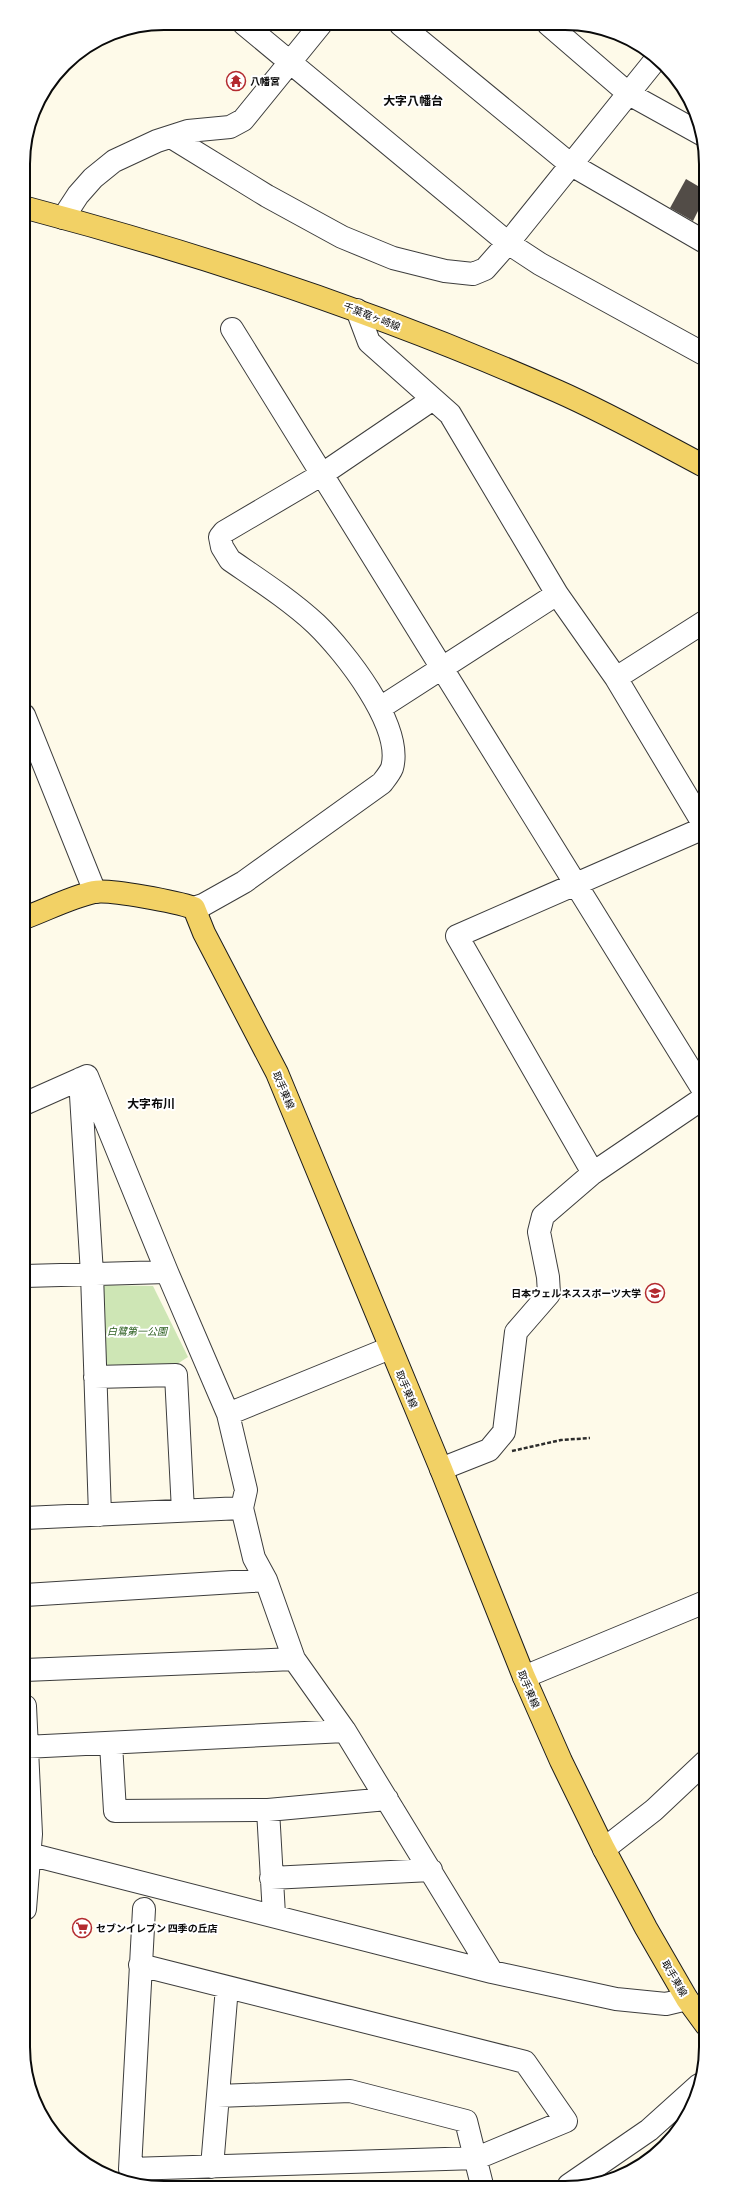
<svg xmlns="http://www.w3.org/2000/svg" width="729" height="2211" viewBox="0 0 729 2211" font-family="Bitter,'Noto Sans JP',serif">
<rect width="100%" height="100%" fill="#fefae9"/>
<path fill="#cee6b5" d="M100 1285 153 1286 188 1357 174 1366 104 1368Z"/>
<path fill="#524c47" d="M686 179 703 189V201L693 221 670 208Z"/>
<g fill="none" stroke-linecap="round" stroke-linejoin="round">
<defs>
<path id="minor" d="M244 24 508 243 540 264 704 354
M401 25 570 164 703 241
M549 25 629 94 703 135
M171 137 267 196 342 237 393 258 445 271 473 274 485 269 508 243 657 58
M63 218 78 195 93 178 114 161 157 141 188 131 230 127 243 120 321 24
M357 310 369 342 450 414 557 594 616 678 704 825
M232 329 705 1093
M616 678 704 622
M380 708 557 594
M24 715 95 892
M194 908 203 905 244 882 382 783C385 779 390 773 392 768 404 726 344 651 316 624 290 600 259 580 230 560L222 547 220 537 224 532 321 475 433 399
M80 1079 92 1274 100 1515
M24 1104 87 1076 167 1272 228 1414 246 1490 242 1508 254 1558 266 1580 294 1659 345 1731 492 1972
M593 1173 457 936 704 828
M25 1276 167 1272
M95 1377 176 1375 183 1511
M228 1414 390 1348
M441 1469 489 1450 504 1432 516 1332 549 1294 548 1277 539 1232 543 1216 593 1173 705 1097
M25 1518 242 1508
M25 1595 266 1580
M25 1670 294 1659
M524 1677 705 1602
M25 1706 31 1834 25 1909
M111 1744 115 1811 268 1810 387 1799
M25 1747 345 1731
M268 1810 274 1915
M604 1849 654 1810 705 1762
M25 1853 492 1972 616 1999 666 2004 687 1999
M271 1878 431 1870
M140 1965 525 2062 566 2121 477 2158 130 2169 144 1909
M218 2096 350 2091 466 2121 482 2185
M212 2167 227 1987
M569 2185 649 2130 699 2085"/>
<path id="major" d="M23 207C205 255 385 315 557 391 607 413 655 440 704 466
M24 918C46 910 71 897 94 892 110 889 177 902 194 908L204 933 277 1073 441 1469 524 1677 561 1761 604 1849 646 1928 687 1999 706 2025"/>
</defs>
<use href="#minor" stroke="#3d3d3d" stroke-width="24"/>
<use href="#major" stroke="#1b1b1b" stroke-width="24"/>
<path stroke="#2c2c2c" stroke-width="2.5" stroke-dasharray="4 2" stroke-linecap="butt" d="M512 1451 561 1440 590 1438"/>
<use href="#minor" stroke="#fff" stroke-width="22"/>
<use href="#major" stroke="#f2d165" stroke-width="22"/>
</g>
<defs>
<symbol id="temple-ring" viewBox="-11 -11 22 22"><circle r="9.5" fill="#fff" stroke="#b32a2f" stroke-width="1.5"/><path d="M0-6L5-2H3V0L6.5 2.5H4V6H1.5V3h-3V6H-4V2.5H-6.5L-3 0V-2H-5Z" fill="#b32a2f"/></symbol>
<symbol id="university-ring" viewBox="-11 -11 22 22"><circle r="9.5" fill="#fff" stroke="#b32a2f" stroke-width="1.5"/><path d="M0-5L7-2L0 1L-7-2ZM-4 1L0 2.5L4 1V4Q0 6-4 4Z" fill="#b32a2f"/></symbol>
<symbol id="supermarket-ring" viewBox="-11 -11 22 22"><circle r="9.5" fill="#fff" stroke="#b32a2f" stroke-width="1.5"/><path d="M-6-5.5h2.5l.6 2H6L4.5 2H-2.5L-4.4-4H-6ZM-1.5 3.2a1.3 1.3 0 1 0 .1 0ZM3 3.2a1.3 1.3 0 1 0 .1 0Z" fill="#b32a2f"/></symbol>
</defs>
<g fill-rule="evenodd">
<use href="#temple-ring" x="225" y="70" width="22" height="22"/>
<use href="#university-ring" x="644" y="1282" width="22" height="22"/>
<use href="#supermarket-ring" x="71" y="1917" width="22" height="22"/>
</g>
<g text-anchor="middle" stroke-width="4" stroke-linejoin="round" paint-order="stroke">
<g font-size="10" font-weight="bold" fill="#0a0a0a" stroke="#fff" text-anchor="start">
<text x="250" y="85">八幡宮</text>
<text x="641" y="1297" text-anchor="end">日本ウェルネススポーツ大学</text>
<text x="96" y="1932">セブンイレブン 四季の丘店</text>
</g>
<g font-size="10" fill="#0a0a0a" stroke="#fff">
<text transform="translate(372 316) rotate(21)" y="4">千葉竜ヶ崎線</text>
<text transform="translate(284 1090) rotate(67)" y="4">取手東線</text>
<text transform="translate(407 1389) rotate(67)" y="4">取手東線</text>
<text transform="translate(529 1689) rotate(67)" y="4">取手東線</text>
<text transform="translate(675 1978) rotate(60)" y="4">取手東線</text>
</g>
<g font-size="10" font-style="italic" fill="#2b5e1f" stroke="#fff">
<text x="137" y="1335">白鷺第一公園</text>
</g>
<g font-size="12" font-weight="bold" fill="#0a0a0a" stroke="#fff">
<text x="413" y="105">大字八幡台</text>
<text x="151" y="1108">大字布川</text>
</g>
</g>
<path d="M0 0H729V2211H0ZM164 30H565A134 134 0 0 1 699 164V2047A134 134 0 0 1 565 2181H164A134 134 0 0 1 30 2047V164A134 134 0 0 1 164 30Z" fill="#fff" fill-rule="evenodd"/>
<path fill="none" stroke="#0a0a0a" stroke-width="2" d="M164 30H565A134 134 0 0 1 699 164V2047A134 134 0 0 1 565 2181H164A134 134 0 0 1 30 2047V164A134 134 0 0 1 164 30Z"/>
</svg>
